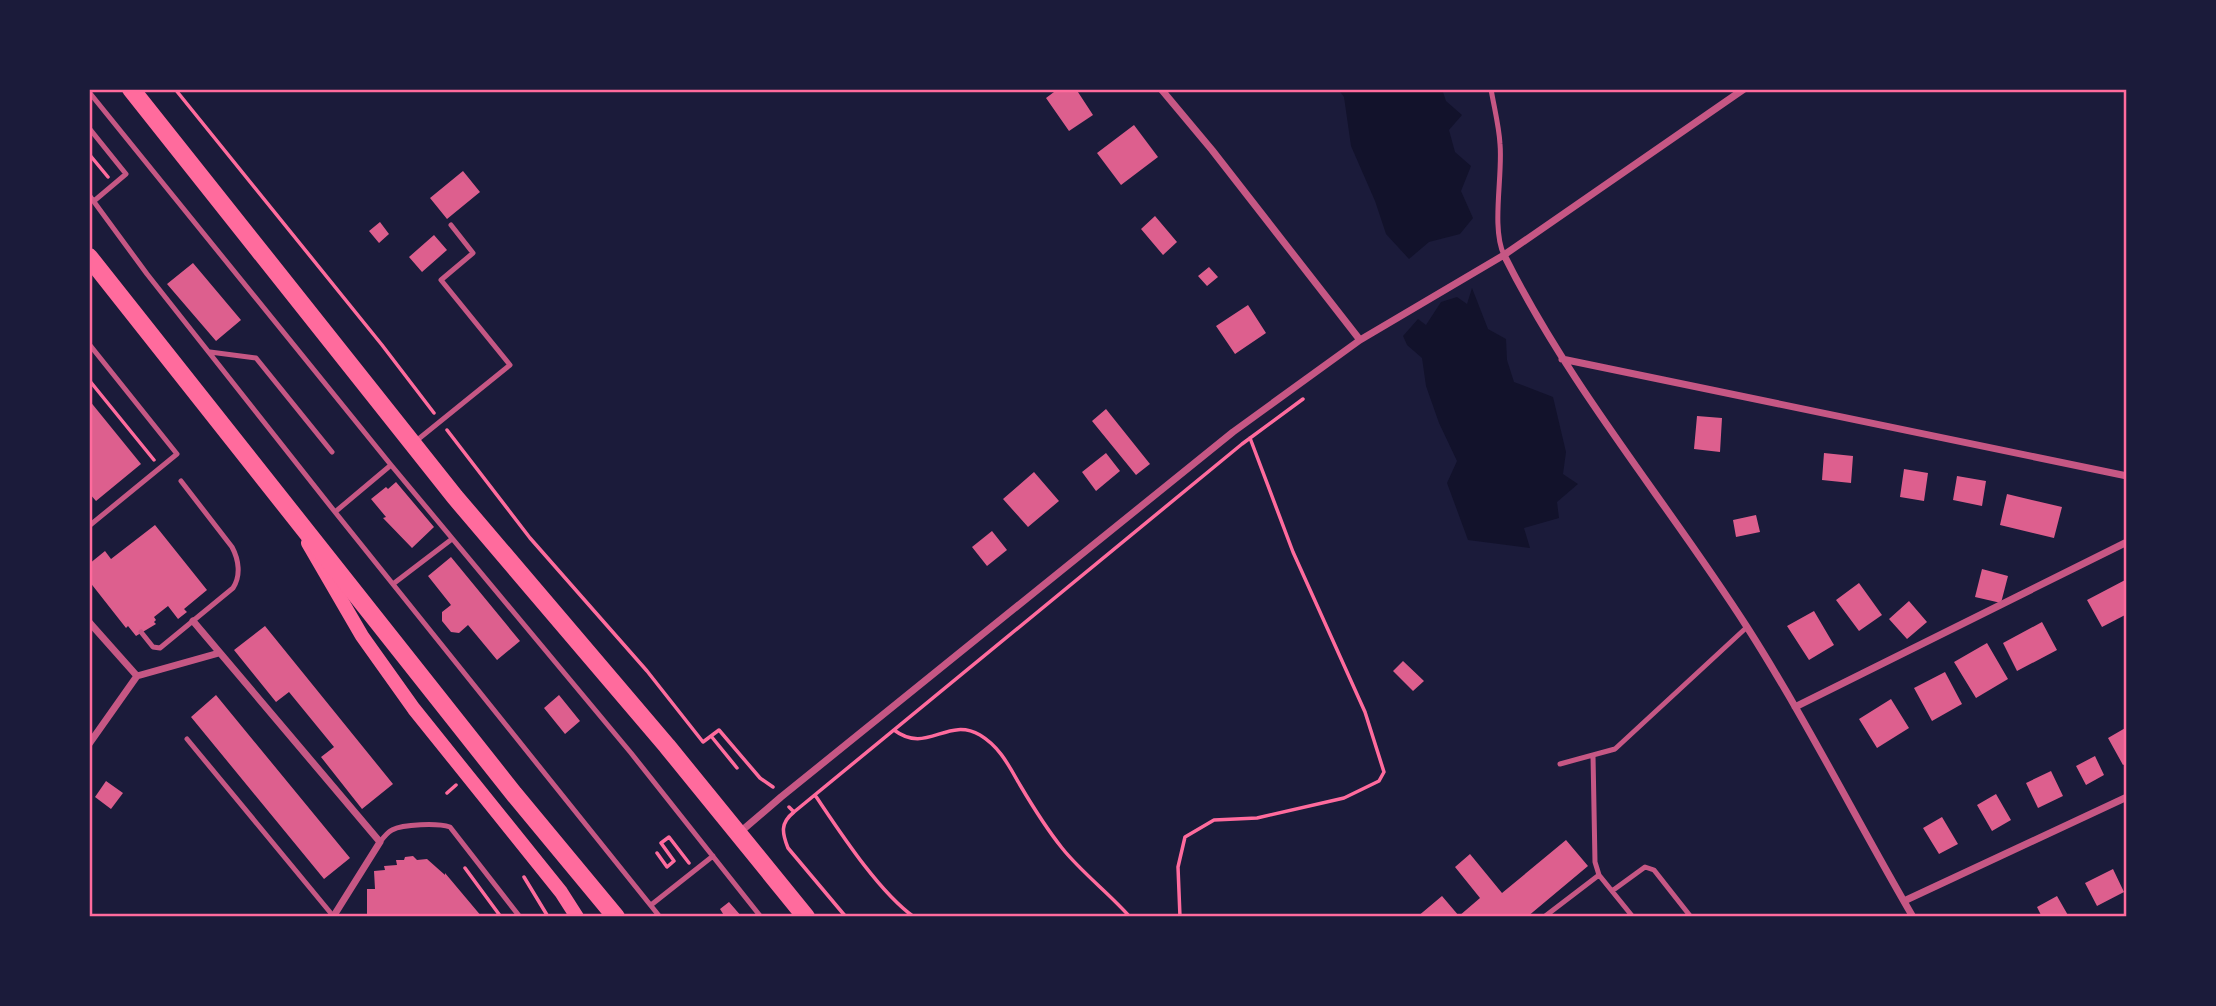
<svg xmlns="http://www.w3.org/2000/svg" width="2216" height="1006" viewBox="0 0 2216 1006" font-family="'Open Sans',sans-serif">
<rect width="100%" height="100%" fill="#1b1b3a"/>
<path fill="#12122b" d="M1338 89H1442L1446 101 1462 115 1449 130 1455 152 1471 166 1461 191 1473 218 1460 234 1429 242 1409 259 1386 234 1375 201 1351 146 1344 97Z
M1472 288 1488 329 1506 339 1507 360 1514 382 1553 397 1566 452 1563 474 1578 484 1557 502 1559 518 1524 528 1530 548 1468 540 1447 483 1457 461 1439 423 1426 386 1422 358 1407 345 1403 336 1418 319 1426 325 1441 302 1457 297 1467 304Z"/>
<path fill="#dd5f8e" d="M1058 89H1076L1093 115 1069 131 1046 98Z
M1134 125 1158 157 1121 185 1097 153Z
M463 171 480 192 447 219 430 198Z
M1155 216 1177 242 1163 255 1141 229Z
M380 222 389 234 379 243 369 231Z
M434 235 447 250 422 272 409 257Z
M193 263 241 320 216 341 167 284Z
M1209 267 1218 277 1207 286 1198 276Z
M1248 305 1266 333 1235 354 1216 326Z
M89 400 141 464 96 501 89 493Z
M1106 409 1150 464 1136 475 1092 421Z
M1697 416 1722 418 1720 452 1694 449Z
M1106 453 1120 471 1096 491 1082 472Z
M1824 453 1853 456 1851 483 1822 480Z
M1904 469 1928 473 1924 501 1900 497Z
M1034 472 1059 501 1028 527 1003 499Z
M1957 476 1986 481 1982 506 1953 500Z
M396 482 434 527 412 548 383 518 386 517 371 499 386 487 388 489Z
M2007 494 2062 507 2054 538 2000 525Z
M1756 515 1760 532 1736 537 1733 520Z
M155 525 207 590 184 609 187 612 178 619 168 606 154 617 156 620 154 622 156 624 136 636 128 626 126 628 89 581V564L105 551 111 559Z
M992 531 1007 550 987 566 972 547Z
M451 557 520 641 497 660 468 625 459 633 451 632 442 621V612L451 605 428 576Z
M1982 569 2008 576 2001 603 1975 597Z
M2127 579V614L2102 627 2087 600Z
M1859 583 1882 615 1859 631 1836 600Z
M1909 601 1927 622 1907 639 1889 619Z
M1814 611 1834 645 1809 660 1787 626Z
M2042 622 2057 650 2017 671 2003 643Z
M265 626 393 784 362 809 321 757 334 747 289 692 276 702 234 650Z
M1987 643 2008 679 1976 698 1954 662Z
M1403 661 1424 681 1413 691 1393 671Z
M1945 672 1962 704 1932 721 1914 688Z
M216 695 350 858 324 879 191 717Z
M559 695 580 721 565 734 544 708Z
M1891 699 1909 728 1877 748 1859 719Z
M2127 727V763L2123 765 2108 738Z
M2095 756 2104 775 2086 785 2076 766Z
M2051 771 2063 796 2038 808 2026 783Z
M106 781 123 793 111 809 95 797Z
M1996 794 2011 820 1992 831 1977 805Z
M1942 817 1958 844 1939 854 1923 828Z
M1566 840 1588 866 1527 917H1417L1442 896 1459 916 1480 898 1455 867 1470 854 1502 893Z
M413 856 417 860 427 859 445 875V873L482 917H367V889H375L374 871 385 870 384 866 397 865 396 860H404L405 857Z
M2113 869 2124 892 2097 906 2085 883Z
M2057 896 2069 917H2042L2037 907Z
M729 902 742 917H725L720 909Z"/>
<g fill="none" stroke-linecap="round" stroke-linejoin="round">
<path stroke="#ff6b9d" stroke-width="3.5" d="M175 89 382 345 434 413
M89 154 108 177
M89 380 154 460
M447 430 530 538 647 671 703 742 719 730 760 778 773 787
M894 730C927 755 947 716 980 735 1000 747 1009 766 1020 785 1033 807 1046 828 1062 848 1082 873 1109 893 1130 917
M711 736 737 768
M447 793 456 785
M815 795C840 832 878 891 914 917
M789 807 794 812C780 823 782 833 788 848L846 917
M794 812 1242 444 1303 399
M657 853 667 867 674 861 661 843 669 837 689 863
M465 868 501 917
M524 877 547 915
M1180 917 1178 867 1185 837 1214 820 1257 818 1344 798 1379 781 1384 772 1365 712 1293 552 1250 438"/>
<path stroke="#c65784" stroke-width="5" d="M1491 89C1494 107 1499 126 1500 144 1503 175 1491 228 1504 255
M89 92 391 465 631 753 761 917
M89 128 126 174 94 201
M89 195 147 274 335 512 660 917
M89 344 177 454 89 526
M210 352 256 358 332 452
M416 441 510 365 441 280 473 253 451 225
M335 512 391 465
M393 584 452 539
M141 632 153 647 160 648 233 588C241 576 239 560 232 547L181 481
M187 739 334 917
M1593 755 1595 862 1599 875 1633 917
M1560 764 1615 749 1747 627
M380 842C383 838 388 832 392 830 403 824 438 823 450 827L520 917
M1612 891 1645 867 1654 870 1691 917
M651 905 713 856
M1544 917 1599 875"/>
<path stroke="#c65784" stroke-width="7" d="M1161 89 1212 150 1360 340
M1504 255C1570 388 1667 502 1747 627 1807 721 1857 821 1913 917
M1562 359 2127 476
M193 621 380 842 333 917
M89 622 137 676
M1795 707 2127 542
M89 744 137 676 219 653
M739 833 781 797 1233 432 1360 340 1504 255 1744 89
M1904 901 2127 797"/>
<path stroke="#ff6b9d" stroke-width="14" d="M308 543 362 636 414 709 561 892 577 917"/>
<path stroke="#ff6b9d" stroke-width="18" d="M131 89 455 497 667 746 806 917
M89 257 514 794 616 917"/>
</g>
<rect width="2216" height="1006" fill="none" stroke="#1b1b3a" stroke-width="182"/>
<rect x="91" y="91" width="2034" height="824" fill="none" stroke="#ff6b9d" stroke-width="2.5"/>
</svg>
